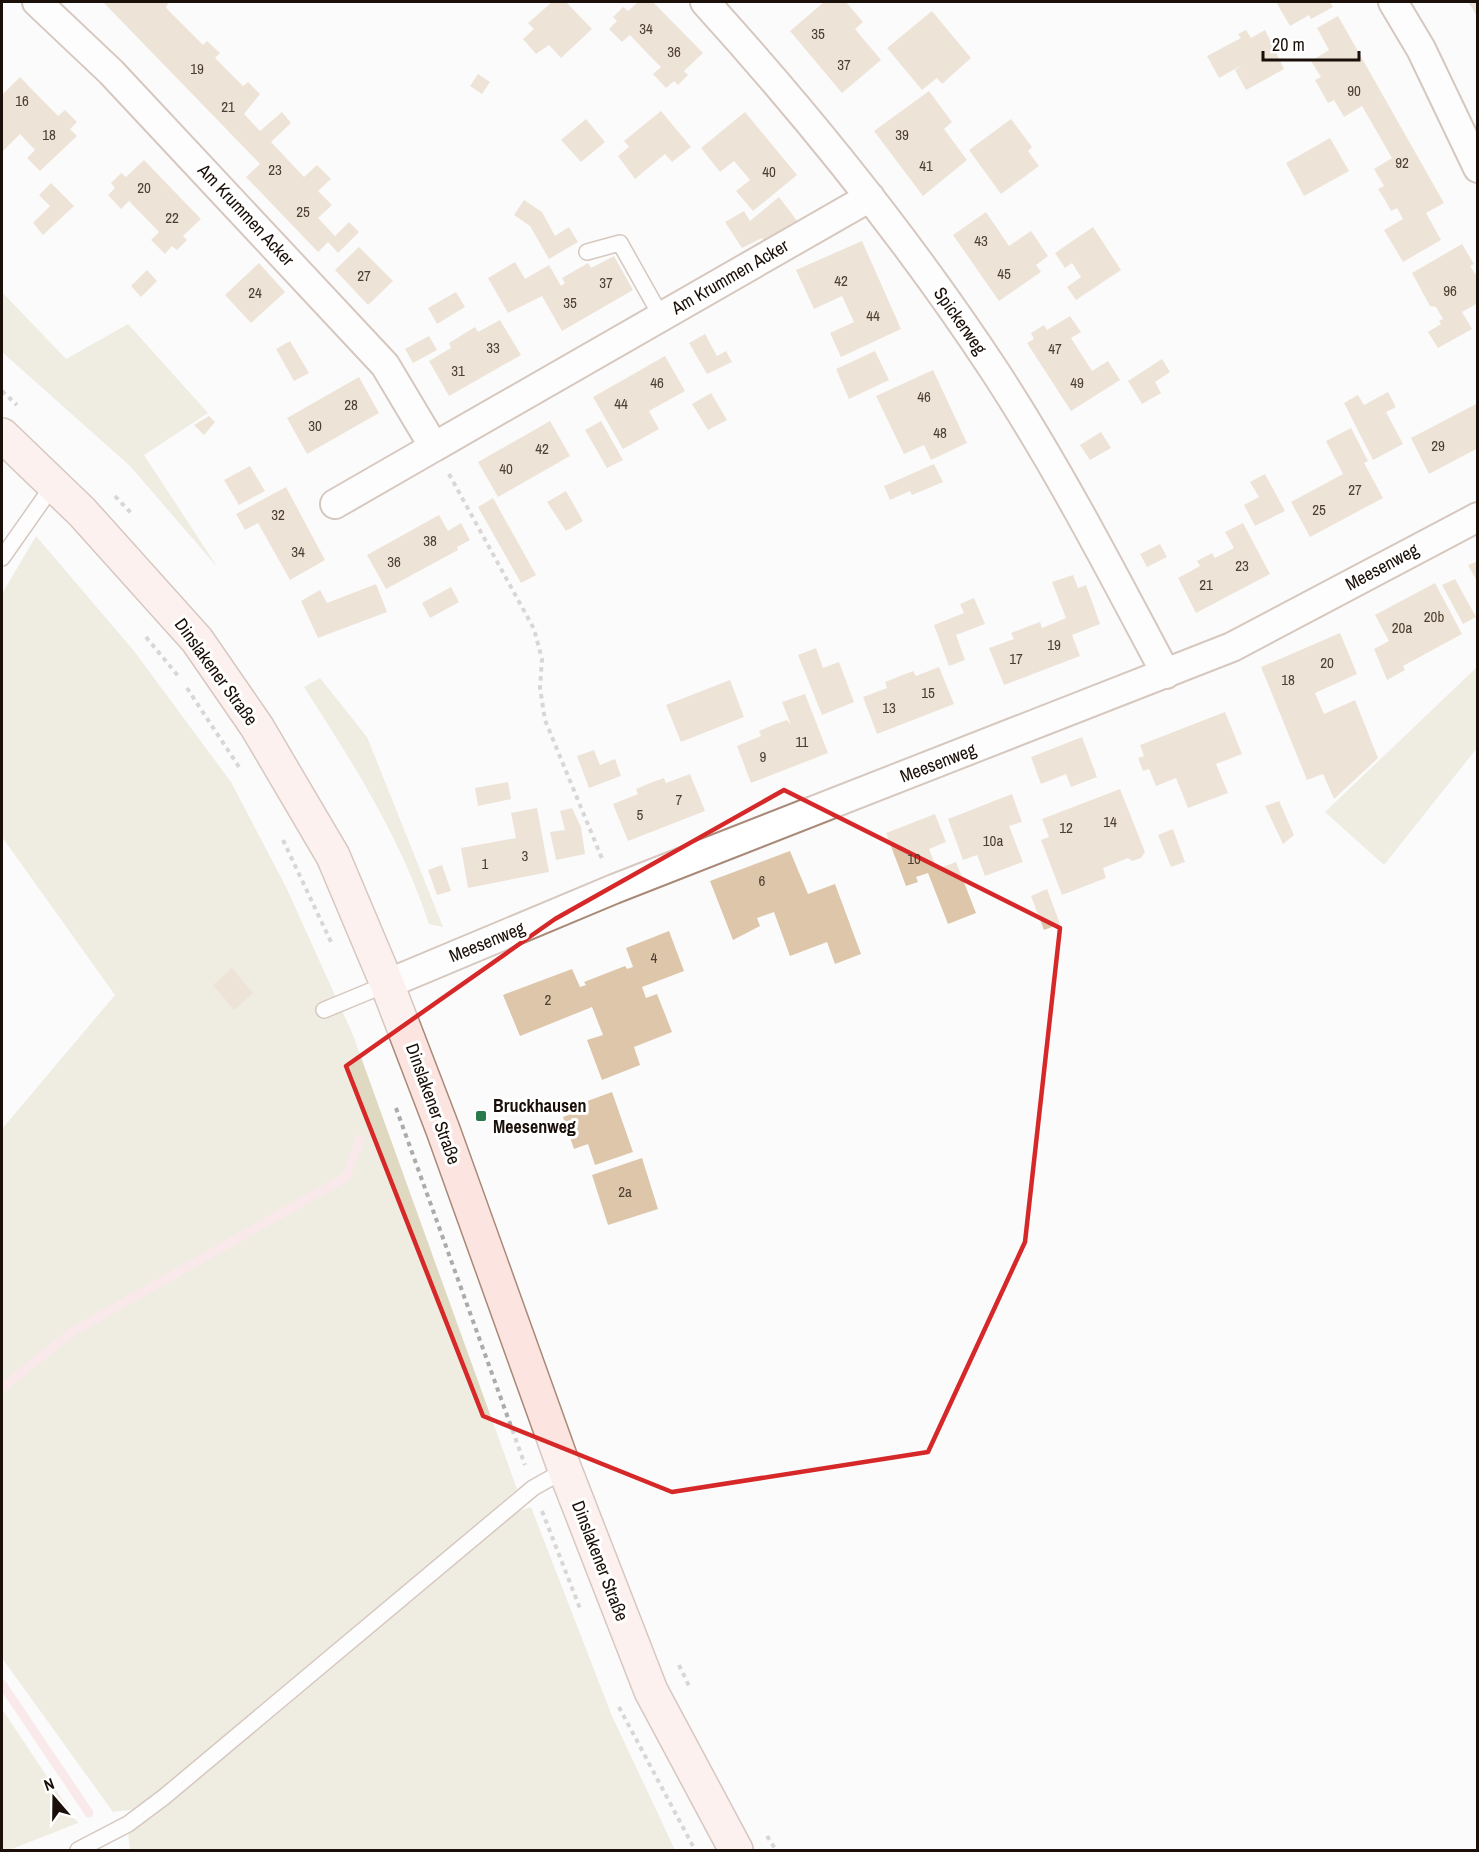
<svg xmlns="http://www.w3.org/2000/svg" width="1479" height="1852" viewBox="0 0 1479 1852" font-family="'Archivo Narrow',sans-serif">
<rect width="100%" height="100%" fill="#fbfbfb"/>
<path fill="#e0d9c1" d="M2 292 66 359 128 324 208 413 144 455 218 568 130 466 2 352Z
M36 536 134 651 231 782 286 887 353 1035 517 1489 144 1808 113 1812 2 1658V1129L115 995 2 837V594Z
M1477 667V748L1384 865 1325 812Z
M320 678 367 737 443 927 429 924C401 838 353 763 304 687Z
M531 1507 612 1716 675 1850H130L128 1832 519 1511Z
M2 1709 78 1823 9 1850H2Z"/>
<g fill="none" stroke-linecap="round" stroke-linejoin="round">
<path stroke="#f7d3d7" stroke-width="9" d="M2 1388 72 1332 346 1177 360 1139
M2 1684 89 1813"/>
</g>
<path fill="#dec6aa" d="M103 2H169L166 7 168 10 203 45 207 41 220 53 215 58 243 86 248 82 260 94 244 114 260 131 282 112 291 123 271 142 304 177 317 165 331 179 318 191 332 205 318 218 335 236 349 222 359 232 338 253 328 242 318 252 246 177 260 164Z
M552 2H566L592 29 561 58 549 45 536 54 523 39 534 29 528 23Z
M638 2H653L703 53 684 71 688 75 678 85 674 81 666 88 653 74 661 67 645 51 630 35 622 42 609 29 617 21 613 17 623 7 628 11Z
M824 2H846L863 22 855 29 881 60 842 93 790 31Z
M1276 2H1330L1333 7 1311 19 1309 15 1290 26Z
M1468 2H1478V18L1471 6Z
M932 11 971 58 942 84 937 78 922 90 887 48Z
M1338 16 1444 203 1426 213 1441 240 1403 262 1384 230 1403 219 1397 208 1391 211 1385 200 1378 189 1384 186 1374 169 1392 158 1362 106 1344 117 1334 100 1328 103 1315 80 1321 77 1311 61 1329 50 1317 28Z
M1246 30 1251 38 1265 30 1284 69 1246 90 1235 70 1242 65 1219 78 1207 56 1241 38 1238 34Z
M478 74 490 82 482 94 470 86Z
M20 77 58 116 65 110 77 122 70 129 77 136 40 171 27 158 35 150 20 134 2 152V95Z
M929 91 952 122 944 129 967 160 923 196 874 131Z
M661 111 691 147 672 162 665 154 635 179 618 156 629 147 624 141Z
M745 112 797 175 753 211 736 191 750 180 734 161 720 172 701 148Z
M586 119 605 142 581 162 561 140Z
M1011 119 1032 147 1028 151 1039 166 1001 194 969 150Z
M1330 138 1349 171 1304 196 1286 163Z
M144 160 201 219 183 236 187 240 177 250 172 246 165 254 151 240 159 232 129 201 121 209 108 195 115 188 111 183 121 173 126 177Z
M51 183 74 206 43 235 33 223 50 206 39 195Z
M779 197 798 222 764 242 762 238 742 248 725 222 744 211 750 221Z
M524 200 542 212 555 236 569 227 578 242 549 259 530 226 514 215Z
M986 212 1009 246 1031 231 1048 256 1036 265 1041 272 999 301 953 235Z
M1093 227 1121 270 1076 300 1067 287 1081 277 1072 263 1065 268 1055 253Z
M862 241 901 329 841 357 830 333 854 322 842 296 814 309 796 270Z
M1462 244 1474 264 1470 266 1478 278V303L1462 312 1472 329 1438 348 1428 332 1441 324 1439 321 1443 319 1436 307 1430 306 1412 273Z
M359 247 393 281 368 305 335 270Z
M614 256 633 290 562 331 542 296 508 313 488 278 515 262 525 279 549 265 561 286 565 283 562 278 588 263 591 268Z
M259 263 285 292 251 323 225 295Z
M147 270 157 281 141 297 131 286Z
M456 292 465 307 437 324 428 308Z
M1070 316 1081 332 1071 338 1092 371 1108 361 1120 380 1071 411 1027 343 1034 339 1031 333 1044 325 1047 330Z
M500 320 521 355 449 396 429 361 451 348 449 343 475 327 478 332Z
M705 334 717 356 726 351 732 362 707 374 689 343Z
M429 336 437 350 413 363 405 349Z
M290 341 309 373 294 381 276 349Z
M875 351 889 380 849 399 836 369Z
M665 356 685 391 649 411 659 429 623 449 593 397Z
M1162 359 1170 372 1155 382 1161 393 1142 404 1128 381Z
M933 370 967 443 931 460 924 445 904 454 876 396Z
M359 377 379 413 307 454 287 418Z
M1388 392 1396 407 1386 412 1403 444 1373 460 1344 403 1358 395 1364 405Z
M711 393 727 420 708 430 692 404Z
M1478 403V448L1429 474 1411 438Z
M209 416 215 422 204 435 194 425Z
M550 421 570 456 498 497 478 462Z
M601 421 623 460 607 468 585 430Z
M1351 428 1368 461 1364 463 1383 498 1310 537 1291 502 1343 474 1326 441Z
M1101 432 1111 448 1090 460 1080 445Z
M934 464 943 482 912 495 910 491 890 500 884 486Z
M250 466 265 491 239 505 224 480Z
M1265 474 1285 511 1255 526 1244 505 1259 497 1250 482Z
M286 487 325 560 290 580 258 523 245 530 236 514Z
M566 491 583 521 566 531 547 502Z
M493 498 536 575 521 583 478 507Z
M439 515 448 531 461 523 470 540 457 547 458 550 386 589 367 555Z
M1243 523 1270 574 1196 613 1178 578 1200 566 1197 561 1212 553 1215 558 1234 548 1225 532Z
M1160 544 1167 557 1147 567 1140 554Z
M1478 561V583L1468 565Z
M1073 575 1078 588 1086 585 1100 624 1072 635 1080 656 1004 685 989 648 1014 639 1011 633 1040 622 1042 628 1066 618 1052 582Z
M1455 579 1476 617 1463 624 1442 585Z
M1435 583 1462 634 1403 666 1405 670 1387 680 1374 649 1389 641 1375 615Z
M376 584 387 612 318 638 301 601 320 590 327 603Z
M451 587 459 602 430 618 422 603Z
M974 598 985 624 956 635 965 660 949 666 934 625 964 613 960 604Z
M1340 633 1357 674 1315 693 1324 714 1355 700 1378 758 1334 799 1323 774 1307 780 1261 667Z
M816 648 823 668 839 662 854 702 822 715 798 655Z
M939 667 954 704 877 734 863 697 887 688 885 682 913 671 916 676Z
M730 680 744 717 681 742 666 705Z
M805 694 828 753 751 783 737 746 761 736 759 731 773 725 787 720 791 725 782 702Z
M1225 712 1242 754 1216 764 1228 793 1188 808 1176 778 1156 786 1149 769 1143 771 1138 758 1144 756 1140 745Z
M1082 737 1097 777 1071 787 1066 774 1041 784 1031 757Z
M594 750 600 765 615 759 621 776 589 788 577 756Z
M690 774 705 811 628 841 613 804 638 794 636 789 650 783 664 778 666 783Z
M508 782 511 799 478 806 475 788Z
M1120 789 1145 852 1141 858 1132 861 1128 858 1103 868 1106 878 1062 895 1041 840 1049 837 1042 819Z
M1012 794 1022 822 1009 826 1023 862 985 876 977 855 963 860 948 819Z
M1279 801 1294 835 1283 844 1265 806Z
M537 808 549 872 468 888 461 848 516 838 511 813Z
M572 808 581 827 585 854 556 860 550 832 565 830 560 811Z
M935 814 946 842 929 849 937 869 956 862 976 913 948 924 928 873 916 877 918 882 906 886 886 833Z
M1173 829 1185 862 1171 867 1158 835Z
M790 851 808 894 835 884 861 954 835 964 827 942 790 956 774 912 757 918 760 926 733 940 710 881Z
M442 865 451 891 437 895 428 870Z
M1047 889 1060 924 1044 930 1031 896Z
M669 931 684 971 642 987 646 998 657 994 672 1032 634 1047 640 1065 602 1080 587 1040 603 1035 592 1007 520 1036 503 995 572 969 580 987 586 985 584 982 625 966 627 969 633 967 626 948Z
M232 968 253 993 234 1010 213 985Z
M612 1092 633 1152 595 1165 588 1144 574 1149 563 1117 584 1109 582 1103Z
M642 1158 658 1209 608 1225 592 1175Z"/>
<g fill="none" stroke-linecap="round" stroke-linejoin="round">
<defs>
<path id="service" d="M587 252 620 243 661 316
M2 558 54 484
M324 1010 387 984
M78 1850 128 1824 164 1797 533 1488 565 1470"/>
<path id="minor" d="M37 2 111 72 385 365 434 447 870 197
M705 2C810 118 910 242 996 373 1059 470 1112 572 1166 674
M1393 2 1421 49 1478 168
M335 504 434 447
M387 984 614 889 1232 647 1478 517"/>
<path id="secondary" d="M2 435 82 512 197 640 257 727 333 856 387 984 443 1130 565 1470 651 1691 736 1850"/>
</defs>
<use href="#service" stroke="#a98977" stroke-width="18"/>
<use href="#minor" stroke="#a98977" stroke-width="32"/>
<use href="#secondary" stroke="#a98977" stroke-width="36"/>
<path stroke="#aeaaa8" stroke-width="4" stroke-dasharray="4.5 4.5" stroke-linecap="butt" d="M2 391 17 405
M449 474 534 629 542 659 540 688 545 720 603 861
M115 496 132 514
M146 637 179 677
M187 688 239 767
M283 840 331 942
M396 1108 525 1465
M542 1511 581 1611
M679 1665 689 1686
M619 1707 695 1850
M767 1836 776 1850"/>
<use href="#service" stroke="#fff" stroke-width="15"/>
<use href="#minor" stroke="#fff" stroke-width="28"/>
<use href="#secondary" stroke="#fce4e0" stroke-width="33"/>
</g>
<path d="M0 0H1479V1852H0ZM784 790 1060 928 1025 1242 928 1452 672 1492 483 1416 346 1066 555 919Z" fill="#fbfbfb" fill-opacity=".55" fill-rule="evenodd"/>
<path fill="none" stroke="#d62828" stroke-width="4.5" stroke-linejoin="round" d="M784 790 1060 928 1025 1242 928 1452 672 1492 483 1416 346 1066 555 919Z"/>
<rect fill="#297b4c" stroke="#fff" stroke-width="2" x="475" y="1110" width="12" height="12" rx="3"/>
<g text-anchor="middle" stroke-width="6" stroke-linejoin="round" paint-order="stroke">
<g font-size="15" fill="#4c3e31">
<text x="646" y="34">34</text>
<text x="818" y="39">35</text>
<text x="674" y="57">36</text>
<text x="844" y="70">37</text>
<text x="197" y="74">19</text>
<text x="1354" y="96">90</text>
<text x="22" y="106">16</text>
<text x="228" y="112">21</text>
<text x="49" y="140">18</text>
<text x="902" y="140">39</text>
<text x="1402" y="168">92</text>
<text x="926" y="171">41</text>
<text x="275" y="175">23</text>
<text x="769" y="177">40</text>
<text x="144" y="193">20</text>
<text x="303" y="217">25</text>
<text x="172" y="223">22</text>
<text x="981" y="246">43</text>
<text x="1004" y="279">45</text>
<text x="364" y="281">27</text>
<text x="841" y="286">42</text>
<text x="606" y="288">37</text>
<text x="1450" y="296">96</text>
<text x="255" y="298">24</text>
<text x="570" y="308">35</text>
<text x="873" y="321">44</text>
<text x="493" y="353">33</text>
<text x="1055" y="354">47</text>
<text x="458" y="376">31</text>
<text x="657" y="388">46</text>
<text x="1077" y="388">49</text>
<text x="924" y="402">46</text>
<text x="621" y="409">44</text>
<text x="351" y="410">28</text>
<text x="315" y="431">30</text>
<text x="940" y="438">48</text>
<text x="1438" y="451">29</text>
<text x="542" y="454">42</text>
<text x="506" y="474">40</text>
<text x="1355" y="495">27</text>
<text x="1319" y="515">25</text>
<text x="278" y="520">32</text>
<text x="430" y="546">38</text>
<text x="298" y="557">34</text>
<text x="394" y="567">36</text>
<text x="1242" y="571">23</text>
<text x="1206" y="590">21</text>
<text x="1434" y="622">20b</text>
<text x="1402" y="633">20a</text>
<text x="1054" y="650">19</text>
<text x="1016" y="664">17</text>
<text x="1327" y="668">20</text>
<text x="1288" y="685">18</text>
<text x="928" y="698">15</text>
<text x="889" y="713">13</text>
<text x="802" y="747">11</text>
<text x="763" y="762">9</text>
<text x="679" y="805">7</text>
<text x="640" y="820">5</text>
<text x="1110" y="827">14</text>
<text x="1066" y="833">12</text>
<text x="993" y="846">10a</text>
<text x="525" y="861">3</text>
<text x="914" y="864">10</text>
<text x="485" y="869">1</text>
<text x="762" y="886">6</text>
<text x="654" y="963">4</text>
<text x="548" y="1005">2</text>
<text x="625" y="1197">2a</text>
</g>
<g font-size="18" fill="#1b1009" stroke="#fff">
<text transform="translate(246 215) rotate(47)" y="6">Am Krummen Acker</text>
<text transform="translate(730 277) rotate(-30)" y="6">Am Krummen Acker</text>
<text transform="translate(960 321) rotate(55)" y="6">Spickerweg</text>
<text transform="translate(1382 567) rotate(-28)" y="6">Meesenweg</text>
<text transform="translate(216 672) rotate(54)" y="6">Dinslakener Straße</text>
<text transform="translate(938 763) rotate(-21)" y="6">Meesenweg</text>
<text transform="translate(487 942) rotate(-22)" y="6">Meesenweg</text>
<text transform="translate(433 1104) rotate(70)" y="6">Dinslakener Straße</text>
<text transform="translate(600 1561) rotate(69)" y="6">Dinslakener Straße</text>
</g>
<g font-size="18" font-weight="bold" fill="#1b1009" stroke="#fff" text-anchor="start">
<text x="493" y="1112">Bruckhausen<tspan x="493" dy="21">Meesenweg</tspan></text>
</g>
</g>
<rect width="1479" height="1852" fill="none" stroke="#1b1009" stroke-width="6"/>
<g transform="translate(54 1798) rotate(340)" stroke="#ffffff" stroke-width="4.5" paint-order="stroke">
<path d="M0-4.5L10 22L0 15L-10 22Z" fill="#1b1009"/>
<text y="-9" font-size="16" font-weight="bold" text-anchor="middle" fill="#1b1009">N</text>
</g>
<path d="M1263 51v9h96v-9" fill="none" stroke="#1b1009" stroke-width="3"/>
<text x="1272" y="51" font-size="18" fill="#1b1009" stroke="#ffffff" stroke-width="4.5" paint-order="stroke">20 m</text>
</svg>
